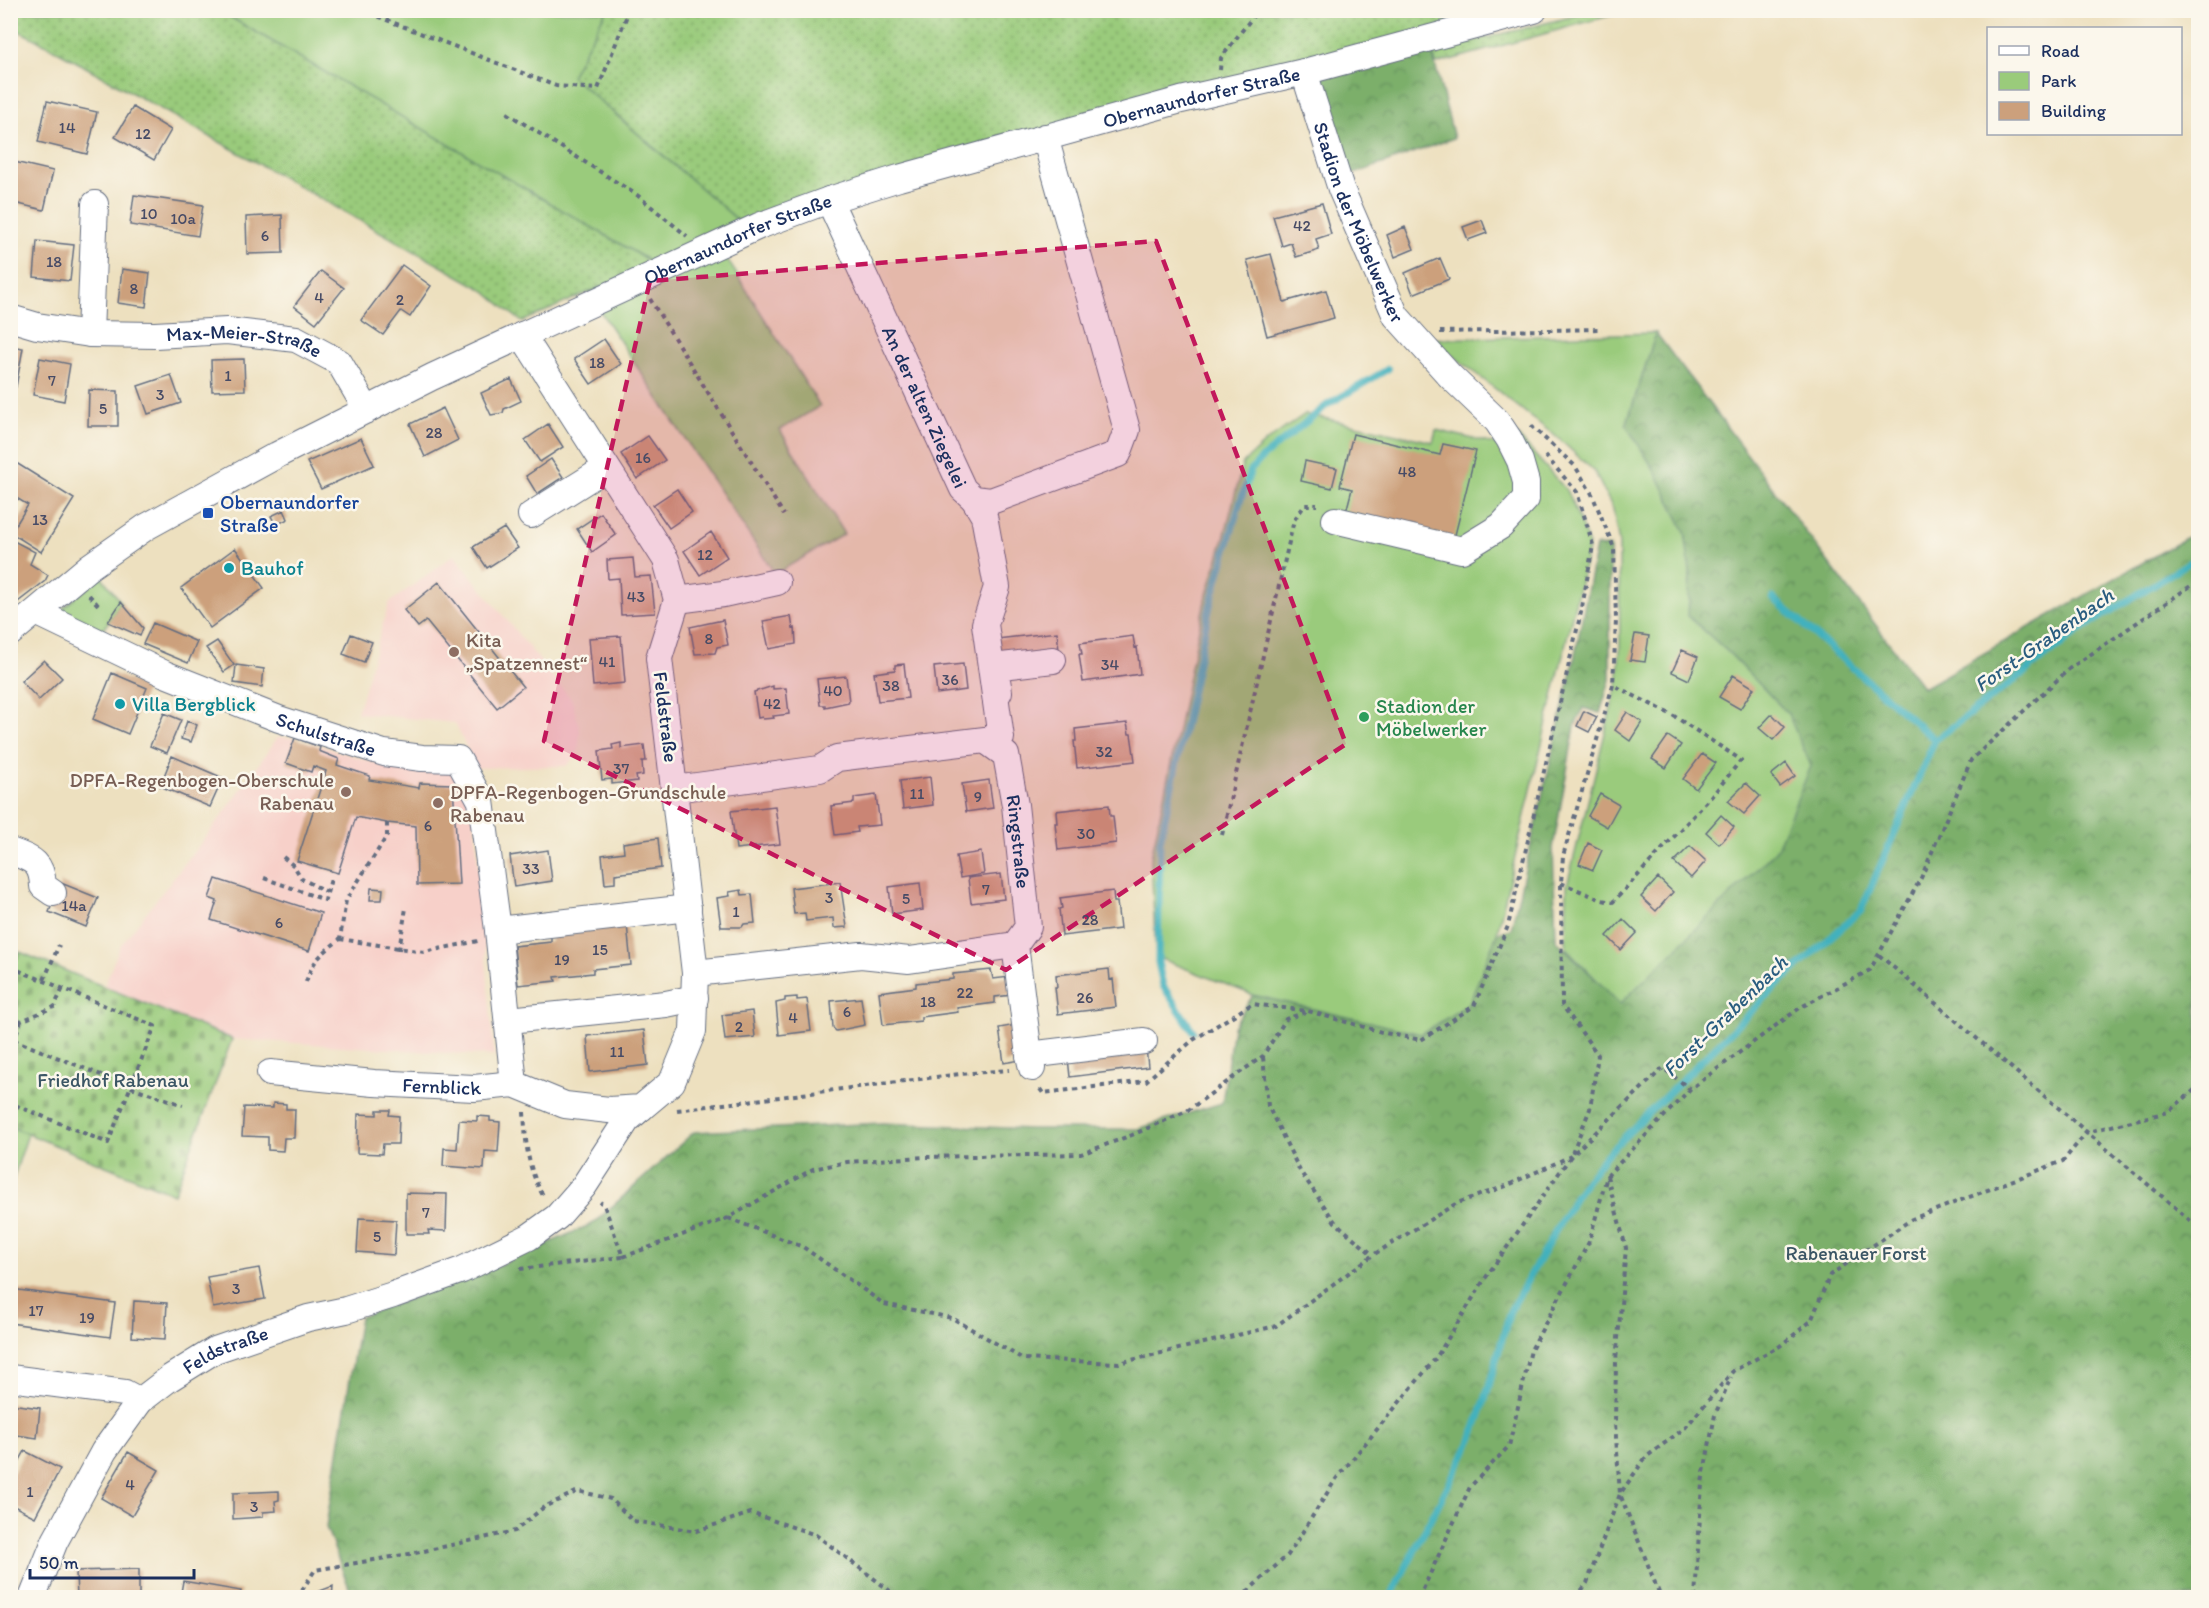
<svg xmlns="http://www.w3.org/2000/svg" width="2209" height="1608" viewBox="0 0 2209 1608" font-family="Itim,sans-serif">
<defs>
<pattern id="grass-dots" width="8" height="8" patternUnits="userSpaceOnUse" patternTransform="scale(1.5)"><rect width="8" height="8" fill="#9acb7b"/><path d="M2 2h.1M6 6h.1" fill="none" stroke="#7da568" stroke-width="1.8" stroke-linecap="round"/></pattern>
<pattern id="forest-crowns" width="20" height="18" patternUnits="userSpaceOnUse" patternTransform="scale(1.5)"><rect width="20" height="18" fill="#7baf6b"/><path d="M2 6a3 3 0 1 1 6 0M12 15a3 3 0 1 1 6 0" fill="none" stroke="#648f5b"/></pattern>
<pattern id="cemetery-stones" width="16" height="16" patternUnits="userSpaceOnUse" patternTransform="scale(1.5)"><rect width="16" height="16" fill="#9acb7b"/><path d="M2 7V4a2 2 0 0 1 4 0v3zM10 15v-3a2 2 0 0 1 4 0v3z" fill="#7da568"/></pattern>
</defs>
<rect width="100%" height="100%" fill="#fbf7ec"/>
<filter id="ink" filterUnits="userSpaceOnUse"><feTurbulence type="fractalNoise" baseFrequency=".0167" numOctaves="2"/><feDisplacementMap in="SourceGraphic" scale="12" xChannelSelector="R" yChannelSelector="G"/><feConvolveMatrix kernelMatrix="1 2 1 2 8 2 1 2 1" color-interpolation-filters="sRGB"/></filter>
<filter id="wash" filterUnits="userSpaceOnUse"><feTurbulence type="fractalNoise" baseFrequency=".008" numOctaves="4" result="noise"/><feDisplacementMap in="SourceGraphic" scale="24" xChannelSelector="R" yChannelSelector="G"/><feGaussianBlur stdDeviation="1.35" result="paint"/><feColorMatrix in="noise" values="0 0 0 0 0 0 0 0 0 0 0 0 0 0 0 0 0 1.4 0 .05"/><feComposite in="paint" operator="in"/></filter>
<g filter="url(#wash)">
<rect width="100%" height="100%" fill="#ede0bf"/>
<path fill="#f7d0c9" d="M454 555 572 700 580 731 578 754 566 766 476 768 455 723 357 713 389 603Z
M278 737 295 738 393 768 413 771 460 770 473 803 494 1056 232 1039 104 987 120 946 219 820Z"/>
<path fill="url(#grass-dots)" stroke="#5a7d6c" stroke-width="1.5" d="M10 11H220L654 263 522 322 482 289 43 43 11 27Z
M606 11H1534L1428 40 1437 50 1594 11H1627L1436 64 1428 40 741 223 571 76Z"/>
<path fill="url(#forest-crowns)" stroke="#4b6f64" stroke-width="1.5" d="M1432 52 1454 138 1346 177 1314 89 1319 77Z
M1656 333 1923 688 2198 531V1597L353 1598 326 1527 360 1317 490 1269 594 1223 694 1132 883 1123 1033 1129H1137L1222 1103 1233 1027 1253 995 1421 1034 1469 1004 1497 933 1511 929 1574 660 1596 546 1610 547V680L1600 713 1583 708 1575 726 1553 848 1556 940 1620 1003 1776 850 1788 714 1730 654 1688 616 1690 572 1685 532 1655 471 1626 426Z"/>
<path fill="url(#cemetery-stones)" stroke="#5a7d6c" stroke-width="1.5" d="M10 948 232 1039 174 1194 11 1127Z"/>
<path fill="#9acb7b" stroke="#5a7d6c" stroke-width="1.5" d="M220 11H606L571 76 741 223 713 237 820 406 780 430 844 534 775 574 588 293 653 263Z
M1656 333 1626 425 1655 471 1685 532 1690 572 1688 616 1730 654 1788 714 1811 766 1776 850 1620 1004 1566 948 1567 885 1617 685 1620 650 1619 544 1613 509 1594 471 1559 439 1432 339Z
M1305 414 1433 442 1436 430 1498 445 1517 435 1568 492 1589 545 1497 933 1469 1004 1421 1034 1253 995 1156 957 1151 858 1204 605 1224 538 1243 463 1267 441Z
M101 576 121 602 102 632 60 613 63 608Z
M11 1127 28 1134 11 1185Z"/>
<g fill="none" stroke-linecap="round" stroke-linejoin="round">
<path stroke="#42b1bd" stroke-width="7" d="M1773 598 1935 740
M1193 1031 1163 986 1158 962 1160 842 1210 606 1240 502 1251 470 1263 457 1327 405 1388 369
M1390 1598 1470 1443 1485 1400 1510 1311 1576 1195 1605 1156 1782 981 1861 910 1935 740 2085 627 2198 557"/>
</g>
<g id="blocks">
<path fill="#cca07c" d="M47 101 97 112 87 154 38 142Z
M133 107 171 130 154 160 115 137Z
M10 161 53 171 44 210 10 202Z
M134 195 203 205 198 236 130 225Z
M1322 203 1331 234 1316 239 1319 250 1296 257 1291 243 1282 246 1273 216Z
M282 215 283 253 247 254 246 217Z
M1482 220 1487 233 1468 240 1463 227Z
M1405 227 1414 249 1395 257 1387 235Z
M37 241 74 245 70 281 34 277Z
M1271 254 1284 302 1326 290 1334 318 1267 336 1247 260Z
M1440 258 1449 279 1413 294 1405 273Z
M402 265 431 286 410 317 401 311 383 335 361 320Z
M122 269 150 273 146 307 118 303Z
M321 271 344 288 316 323 294 306Z
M604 339 621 364 591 384 574 359Z
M10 346 23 348 16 387 10 386Z
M40 358 70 364 64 401 33 395Z
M244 359 245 390 212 391 211 360Z
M171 375 181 403 148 414 138 386Z
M511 379 521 401 504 409 503 413 491 415 481 393Z
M89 390 118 391V426H88Z
M443 408 458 440 425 457 410 424Z
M548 424 563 447 540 462 525 440Z
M1353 434 1440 455 1443 444 1476 451 1454 539 1346 512 1352 489 1340 486Z
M648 436 665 460 637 479 621 454Z
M361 438 374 465 321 489 307 462Z
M551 459 563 477 537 494 526 476Z
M13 461 74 499 41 552 11 533 28 505 10 494V466Z
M1305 461 1337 468 1332 488 1301 481Z
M677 489 692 512 669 528 653 505Z
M284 510 288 519 276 525 271 516Z
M601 513 616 535 592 552 577 529Z
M504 528 518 548 487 568 473 547Z
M711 532 727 557 700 575 684 551Z
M10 539 35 552 30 564 48 575 45 581 10 608Z
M235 548 264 588 210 628 181 588Z
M633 558 635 577 651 576 655 613 621 615 619 578 608 579 607 560Z
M439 582 523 687 497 708 426 621 418 627 404 610Z
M121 602 143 628 140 636 108 622Z
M791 616 793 629 795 628 796 644 769 649 763 621Z
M723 620 728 645 717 647 715 653 695 654 690 627Z
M153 623 197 642 188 663 143 644Z
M1057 632 1059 650 991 658 989 640Z
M351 634 372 642 364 662 343 654Z
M1635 634 1649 636 1645 662 1630 660Z
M621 636 625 683 593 686 589 638Z
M1133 636 1135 648 1137 647 1140 674 1083 682 1079 654H1082L1080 643Z
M217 641 234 665 224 672 206 648Z
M1682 650 1698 657 1689 680 1672 672Z
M44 660 62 678 39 700 21 681Z
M904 664 908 698 878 701 874 673 895 670V665Z
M963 664 966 690 937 694 934 667Z
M236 665 264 669 262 687 234 683Z
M112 673 147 688 128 734 93 719Z
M1733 675 1754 688 1740 709 1719 697Z
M846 676 849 702 825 707V705H820L817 679Z
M773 686V689L786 688 789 714 773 716 774 718 763 719 762 717 758 718 754 692Z
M1584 711 1597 717 1589 732 1577 726Z
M1627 712 1642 722 1630 741 1615 730Z
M164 713 181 720 167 753 150 746Z
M1772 714 1785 727 1773 740 1759 728Z
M187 721 197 725 191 742 181 739Z
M1127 723 1129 734H1131L1135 761 1077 768 1074 741H1076L1075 729Z
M1668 736 1681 745 1666 768 1652 759Z
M295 738 320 747 319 751 339 759 337 765 370 776 369 780 419 788 420 783 453 784 459 884 417 885 416 826 387 823 356 817 338 873 297 861 326 771 313 766 311 772 286 763Z
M621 743V748L644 745 646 761H642L643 775 636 776 637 781 612 784V779L602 780 599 751 613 749 612 745Z
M1702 754 1716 763 1696 789 1683 779Z
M172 756 223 778 210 807 160 786Z
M1786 763 1795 776 1780 787 1771 775Z
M930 777 933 805 903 809 900 781Z
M989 780 993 808 966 812 962 784Z
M1746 783 1760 796 1744 814 1728 801Z
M1600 794 1619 805 1607 827 1588 816Z
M876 795 880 825 857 827 858 832 835 835 831 806 854 803V798Z
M1109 805 1110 816H1113L1116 843 1058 850 1055 823H1057L1056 811Z
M775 806 780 844 736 849 731 811Z
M1721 815 1734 827 1719 844 1706 832Z
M658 838 661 868 615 874V883L605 884 602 855 624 852 623 843Z
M1588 843 1602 850 1593 870 1579 864Z
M1690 846 1706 861 1691 878 1674 862Z
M548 850 552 881 514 887 510 856Z
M981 852 984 874 960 878 956 856Z
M1001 874 1004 899 971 903 968 878Z
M1658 878 1673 892 1656 911 1641 897Z
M216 879 321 913 309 951 211 920 217 901 209 898Z
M840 882 847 927 834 928 833 918 806 921 805 913 794 914 791 888Z
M61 883 98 898 86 927 49 912Z
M920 883 923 910 892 914 889 887Z
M371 888 383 889 382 900H370Z
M741 890 742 895 752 894 755 923 744 924 742 927H721L717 898 730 896 729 892Z
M1113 891 1114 902H1117L1120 929 1062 936 1059 909 1062 908 1060 898Z
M1623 919 1637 933 1621 950 1607 936Z
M627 924 631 965 593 969V973L555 977 556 981 518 985 514 946 551 942V936Z
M1109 969 1110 980 1113 979 1116 1007 1058 1014 1055 987H1057L1056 975Z
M991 970 993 979 1010 977 1012 995 995 997V1003L957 1008 958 1012 921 1017V1021L883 1025 879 992 916 987V983L953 979V974Z
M797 997V1000L807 999 811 1031 779 1035 776 1003 785 1001V998Z
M861 998 865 1025 836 1031 833 1028 831 1001Z
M752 1011 755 1037 725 1040 722 1015Z
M1016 1025 1021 1060 1004 1063 999 1028Z
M644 1030 648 1065 590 1072 587 1036Z
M1146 1048 1148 1067 1070 1077 1068 1058Z
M273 1103 286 1104V1109H295L294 1138H284L283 1151 268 1150V1137L242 1136 244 1107 273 1108Z
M377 1110H390L389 1115 399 1116 398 1144H383L382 1154 357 1153 358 1114 377 1115Z
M477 1116 490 1117V1121L500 1122 498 1152 485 1151 484 1169 443 1166 444 1148 457 1149 459 1120 477 1121Z
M406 1193 447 1194 446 1231 428 1230 429 1234H406Z
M359 1218 396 1220 394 1255 357 1252Z
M259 1268 265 1299 213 1308 207 1277Z
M11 1289 115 1303 110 1337 10 1323Z
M134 1301 167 1303 165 1339 132 1337Z
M10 1404 40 1408 37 1438 10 1434Z
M25 1451 60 1469 35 1517 10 1504V1478Z
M128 1452 159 1470 132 1516 101 1498Z
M279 1491V1500L275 1501 276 1511 263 1512V1517L233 1519V1493Z
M139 1569V1598H77L76 1571Z
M183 1581 241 1591 239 1598H180Z
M333 1586 332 1598H304V1597Z"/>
</g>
</g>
<g filter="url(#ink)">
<use href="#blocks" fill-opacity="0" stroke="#646d80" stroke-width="1.5"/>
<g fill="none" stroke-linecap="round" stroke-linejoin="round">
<defs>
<g id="minor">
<path id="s1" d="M1304 72 1341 189 1396 316 1450 376 1497 421 1509 439 1520 461 1526 482V499L1501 526 1462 550 1335 520"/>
<path id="s2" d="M829 200 963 489 974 499 991 501 1118 454 1127 430 1045 137"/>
<path id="s3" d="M10 318 37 326 90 334 155 335 227 331 296 339 339 362 367 410"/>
<path d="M90 334 95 204"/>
<path d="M974 499 984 516 997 587 985 624 1001 738"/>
<path d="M531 515 606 468"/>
<path d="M677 600 723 594 777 582"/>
<path id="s4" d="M36 612 165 674 279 719 384 753 422 758 458 759 481 801 498 930 514 1084"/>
<path id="s5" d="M10 633 89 567 146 527 277 455 432 377 759 226 829 200 899 178 1181 100 1304 72 1534 10"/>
<path d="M999 692 996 674 1002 666 1053 660"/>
<path id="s6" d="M675 789 820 769 837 758 985 740 1006 755 1015 805 1028 927 1015 945 909 960 861 955 695 973"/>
<path d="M10 851C31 859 42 861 43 886L53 893"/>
<path d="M498 930 688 908"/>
<path d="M1015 945 1029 1055 1032 1068"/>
<path d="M509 1020 666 1004 695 998"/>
<path d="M1029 1055 1144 1041"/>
<path id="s7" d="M270 1073 374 1083 474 1088 514 1084 565 1105 609 1110 641 1108 672 1082 693 1031 695 973 659 658 677 600 666 560 522 335"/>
<path d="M10 1378 125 1393 140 1401"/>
<path id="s8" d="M32 1598 55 1541 104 1451 140 1401 170 1378 215 1350 308 1318 346 1310 393 1295 462 1270 529 1237 557 1217 584 1186 627 1120 641 1108"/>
</g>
</defs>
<use href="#minor" stroke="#646d80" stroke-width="28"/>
<path stroke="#646d80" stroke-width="4" stroke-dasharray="4.5 4.5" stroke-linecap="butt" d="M361 10 556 86 598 89 629 10
M1220 70 1221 58 1258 10
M507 113 637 195 687 236
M650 299 784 515
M1440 332 1602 329
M89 595 98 605
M1222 835 1294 520 1305 505H1317
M283 857 294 866 302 879 327 892
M264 878 325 900 331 879 328 878
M1561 883 1602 900 1613 902 1711 797 1741 760 1674 716 1613 685
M340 939 424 952 478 941
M399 950 406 908
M1879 955 2198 1227
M10 967 155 1026 108 1143 10 1103
M44 980 59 945
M306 982C313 959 322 954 340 939L346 900 387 836V823
M10 1017 21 1021 54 1007 63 988
M14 1040 131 1087 183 1105
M10 1050 21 1021
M1263 1057 1268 1106 1300 1171 1335 1222 1373 1255
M1040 1089 1043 1093 1146 1081 1193 1040 1252 1004 1308 1011 1385 1033 1421 1040 1474 1006 1508 926 1582 608 1593 545 1577 492 1543 453
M677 1110 960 1074 1009 1070
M524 1112C526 1145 527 1168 544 1197
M1607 1176 1626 1248 1616 1361 1615 1423 1620 1494 1661 1598
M728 1218 803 1247 884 1304 952 1318 1023 1359 1119 1363 1276 1326 1373 1255 1457 1203 1506 1186 1571 1156 1663 1068 1690 1089
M623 1257 728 1218 813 1169 847 1162 924 1157 1081 1154 1132 1135 1187 1111 1263 1056 1286 1019 1308 1011
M520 1269 623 1257 604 1205 600 1202
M297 1598 315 1570 415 1553 515 1531 544 1507 578 1491 611 1499 633 1521 696 1531 751 1513 816 1535 889 1590 891 1598
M1240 1598 1288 1555 1336 1479 1436 1358 1484 1280 1571 1156 1590 1109 1598 1055 1562 1005 1561 883 1563 856 1613 685 1616 620 1614 548 1592 494 1575 466 1528 423
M1419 1598 1470 1487 1509 1446 1531 1350 1589 1242 1607 1176 1690 1089 1801 1007 1870 970 1921 878 1971 760 2069 669 2198 581
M1576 1598 1587 1583 1620 1494 1646 1457 1685 1428 1733 1371 1780 1346 1811 1321 1830 1275 1912 1219 2063 1161 2087 1132 2168 1112 2198 1087
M1695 1598 1702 1483 1715 1415 1731 1377"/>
<use href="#minor" stroke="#fff" stroke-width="26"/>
</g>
</g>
<path fill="#c2185b" fill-opacity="0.2" stroke="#c2185b" stroke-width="4.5" stroke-dasharray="12 8" stroke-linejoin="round" d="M1156 241 1346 744 1006 970 544 741 650 281Z"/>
<rect fill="#1a4fb4" stroke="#fbf7ec" stroke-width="2" x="202" y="507" width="12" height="12" rx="3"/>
<g fill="#0f9aa8" stroke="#fbf7ec" stroke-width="2">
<circle cx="229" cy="568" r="6"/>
<circle cx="120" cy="704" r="6"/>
</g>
<g fill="#8d6e63" stroke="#fbf7ec" stroke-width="2">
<circle cx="454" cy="652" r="6"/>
<circle cx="346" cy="792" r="6"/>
<circle cx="438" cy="803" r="6"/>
</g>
<circle fill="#2e9e5b" stroke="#fbf7ec" stroke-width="2" cx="1364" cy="717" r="6"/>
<g text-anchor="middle" stroke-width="5" stroke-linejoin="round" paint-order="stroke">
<g font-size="16" fill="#474b66">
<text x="67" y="133">14</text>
<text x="143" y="139">12</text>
<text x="149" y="219">10</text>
<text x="183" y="224">10a</text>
<text x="1302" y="231">42</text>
<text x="265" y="241">6</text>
<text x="54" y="267">18</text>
<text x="134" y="294">8</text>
<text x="319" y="303">4</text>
<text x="400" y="305">2</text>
<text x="597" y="368">18</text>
<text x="228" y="381">1</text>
<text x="52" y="386">7</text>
<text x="160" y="400">3</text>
<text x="103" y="414">5</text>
<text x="434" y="438">28</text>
<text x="643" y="463">16</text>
<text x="1407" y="477">48</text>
<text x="40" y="525">13</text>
<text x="705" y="560">12</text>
<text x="636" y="602">43</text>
<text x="709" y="644">8</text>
<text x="607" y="667">41</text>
<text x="1110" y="670">34</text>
<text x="950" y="685">36</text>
<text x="891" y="691">38</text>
<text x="833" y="696">40</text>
<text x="772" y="709">42</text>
<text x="1104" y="757">32</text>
<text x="621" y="774">37</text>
<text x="917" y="799">11</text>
<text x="978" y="802">9</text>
<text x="428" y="831">6</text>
<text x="1086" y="839">30</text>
<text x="531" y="874">33</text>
<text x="986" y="895">7</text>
<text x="829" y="903">3</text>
<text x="906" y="904">5</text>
<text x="74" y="911">14a</text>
<text x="736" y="917">1</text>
<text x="1090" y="925">28</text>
<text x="279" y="928">6</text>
<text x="600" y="955">15</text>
<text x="562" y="965">19</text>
<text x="965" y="998">22</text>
<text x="1085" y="1003">26</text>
<text x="928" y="1007">18</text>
<text x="847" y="1017">6</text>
<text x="793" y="1023">4</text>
<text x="739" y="1032">2</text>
<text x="617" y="1057">11</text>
<text x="426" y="1218">7</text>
<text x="377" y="1242">5</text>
<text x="236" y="1294">3</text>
<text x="36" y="1316">17</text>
<text x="87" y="1323">19</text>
<text x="130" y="1490">4</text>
<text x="30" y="1497">1</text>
<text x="254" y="1512">3</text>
</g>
<g font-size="20" fill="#1b2f5e" stroke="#fbf7ec">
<text dy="7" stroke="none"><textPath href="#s5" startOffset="1317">Obernaundorfer Straße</textPath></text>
<text dy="7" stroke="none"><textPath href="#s1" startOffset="160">Stadion der Möbelwerker</textPath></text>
<text dy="7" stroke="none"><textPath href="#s5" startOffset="831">Obernaundorfer Straße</textPath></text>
<text dy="7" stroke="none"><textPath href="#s3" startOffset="237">Max-Meier-Straße</textPath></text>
<text dy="7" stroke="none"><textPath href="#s2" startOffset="228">An der alten Ziegelei</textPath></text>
<text transform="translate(666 717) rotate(83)" y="7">Feldstraße</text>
<text dy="7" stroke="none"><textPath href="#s4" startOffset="315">Schulstraße</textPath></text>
<text dy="7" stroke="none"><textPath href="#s6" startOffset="429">Ringstraße</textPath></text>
<text dy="7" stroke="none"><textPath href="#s7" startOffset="172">Fernblick</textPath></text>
<text dy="7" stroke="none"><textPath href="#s8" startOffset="326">Feldstraße</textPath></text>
</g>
<g font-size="20" fill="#164399" stroke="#fbf7ec" text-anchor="start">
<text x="220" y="509">Obernaundorfer<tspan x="220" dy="23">Straße</tspan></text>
</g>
<g font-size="20" fill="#0d838f" stroke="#fbf7ec" text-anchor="start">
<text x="241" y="575">Bauhof</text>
<text x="132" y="711">Villa Bergblick</text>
</g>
<g font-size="20" fill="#785e54" stroke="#fbf7ec" text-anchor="start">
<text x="466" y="647">Kita<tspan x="466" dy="23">„Spatzennest“</tspan></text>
<text x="334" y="787" text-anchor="end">DPFA-Regenbogen-Oberschule<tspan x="334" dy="23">Rabenau</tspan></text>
<text x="450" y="799">DPFA-Regenbogen-Grundschule<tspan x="450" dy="23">Rabenau</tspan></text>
</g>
<g font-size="20" fill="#27864d" stroke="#fbf7ec" text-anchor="start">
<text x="1376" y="713">Stadion der<tspan x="1376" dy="23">Möbelwerker</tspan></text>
</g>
<g font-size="20" fill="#3b5665" stroke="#fbf7ec">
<text x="113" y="1087">Friedhof Rabenau</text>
<text x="1856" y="1260">Rabenauer Forst</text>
</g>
<g font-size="21" font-style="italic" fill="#295c7f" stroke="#fbf7ec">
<text transform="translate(2044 640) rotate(-35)" y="7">Forst-Grabenbach</text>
<text transform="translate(1725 1016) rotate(-44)" y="7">Forst-Grabenbach</text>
</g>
</g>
<rect width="2209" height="1608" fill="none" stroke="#fbf7ec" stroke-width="36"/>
<rect x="1987" y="27" width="195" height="108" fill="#fbf7ec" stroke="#a1a7b3" stroke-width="1.5"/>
<rect x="1999" y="46" width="30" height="9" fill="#ffffff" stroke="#a1a7b3" stroke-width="1.5"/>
<text x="2041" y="57" font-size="18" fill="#1b2f5e">Road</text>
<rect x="1999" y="72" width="30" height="18" fill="#9acb7b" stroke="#a1a7b3" stroke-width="1.5"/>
<text x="2041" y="87" font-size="18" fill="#1b2f5e">Park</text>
<rect x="1999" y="102" width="30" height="18" fill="#cca07c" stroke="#a1a7b3" stroke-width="1.5"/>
<text x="2041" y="117" font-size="18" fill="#1b2f5e">Building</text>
<path d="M30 1569v9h164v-9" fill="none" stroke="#1b2f5e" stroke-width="3"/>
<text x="39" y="1569" font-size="18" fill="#1b2f5e" stroke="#fbf7ec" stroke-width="4.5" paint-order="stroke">50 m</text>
</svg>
